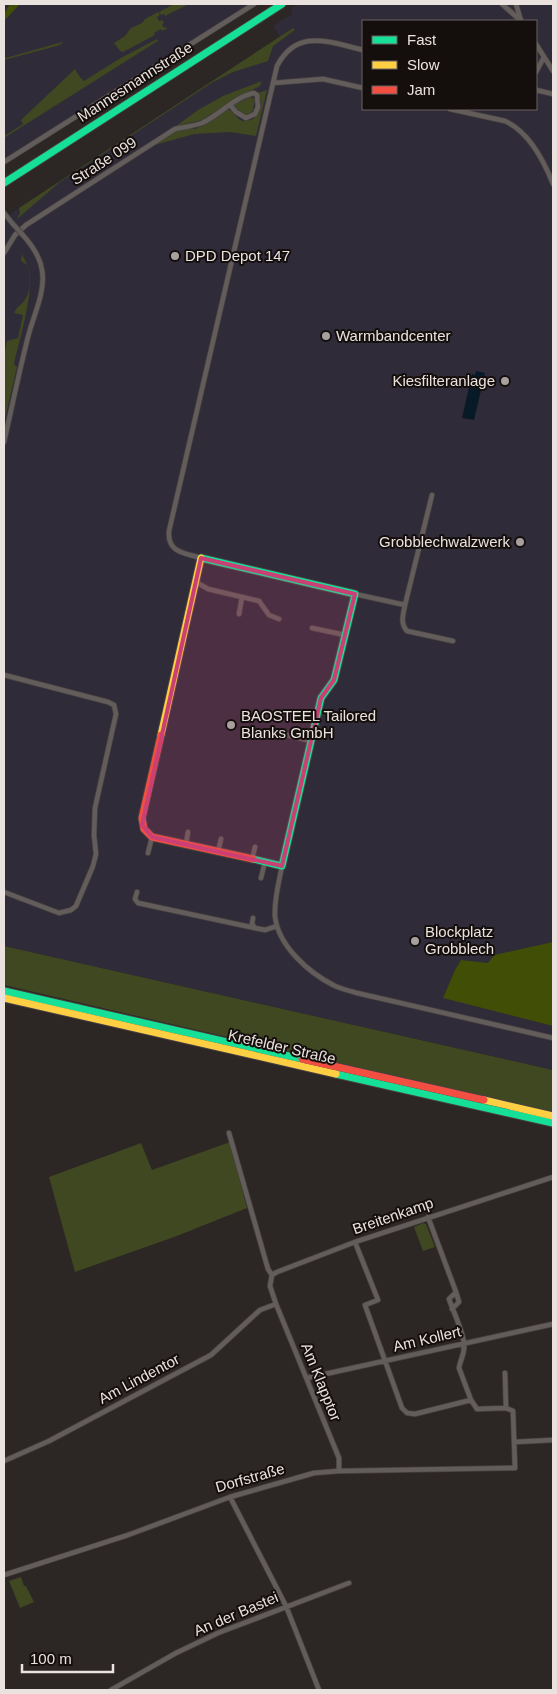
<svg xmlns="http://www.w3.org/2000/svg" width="557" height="1694" viewBox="0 0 557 1694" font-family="Arial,sans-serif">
<rect width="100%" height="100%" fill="#2c2624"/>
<path fill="#2f2b39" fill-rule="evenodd" d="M4 4H260L4 165Z
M304 4H553V1070L4 946V218L280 37 273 26 292 14 291 9 297 5ZM363 21H536V109H363Z"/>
<path fill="#3f4821" d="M174 4H189L165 16 164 14 161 15 159 12Z
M158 12 160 15 157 17 159 21 162 20 164 23 162 24 164 28 166 27 167 29 162 31 161 29 154 33 155 35 123 52 120 51 114 43 125 36 131 28 142 23 145 19Z
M293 28 295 30 273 46 268 61 233 72 213 82 60 182 17 219 20 213 19 208Z
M157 39 158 41 4 138V136L23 124 21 120 75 69 79 76 84 81 119 59Z
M62 42 63 43 57 46 4 60V58L9 57Z
M262 81 260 86 240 96 202 120 176 126 198 110 223 96Z
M267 90 256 136 230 132 194 134 155 145 176 131 190 128 195 129 203 125 227 109 231 111 240 120C256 125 266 107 258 93Z
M250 97 255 99 253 110 251 113 244 115 233 105Z
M22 254C25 260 28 266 29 272 34 293 19 341 14 364L17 367 4 423V356L7 341 18 338 23 315 14 313C17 306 20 306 24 301 32 291 30 276 27 265L21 261Z
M4 946 553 1070V1113L4 985Z
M230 1142 247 1208 177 1236 75 1272 49 1177 141 1143 152 1170Z
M423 1223 426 1224 435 1247 423 1251 414 1227Z
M21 1577 24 1586H26L34 1602 20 1608 9 1581Z"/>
<path fill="#414e06" d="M10 4H20L4 21V14Z
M553 942V1026L443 998 455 970 461 960 488 963 494 955Z"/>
<path fill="#081927" d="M476 371 485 373 474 420 462 418 472 374 475 375Z"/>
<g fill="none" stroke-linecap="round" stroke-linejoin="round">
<defs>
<path id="street" d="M502 4 521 21
M516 4 521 21
M536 44 553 71
M536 72 544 57
M273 83 323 79 363 88
M536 90 553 94
M450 109 505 121C529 132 544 161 553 184
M4 162 254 4
M4 213 12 223
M4 253 15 235 26 225 175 129C184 127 194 126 202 123 220 115 234 97 254 93L257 95 258 107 255 114 246 118 236 112 230 105
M4 442C12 407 19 372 28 337 33 316 46 292 42 270 40 256 32 245 22 234
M201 558C185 553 167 553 169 531L277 66C297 28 329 42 363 50
M196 582 208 589 259 601 269 615 279 619
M355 594 405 605 432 495
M405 605C403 615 400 623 407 631L453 641
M239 614 242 597
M312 628 345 635
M4 675 108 702 114 705 116 714 95 808 94 835 96 854 93 866 76 906 71 910 59 913 4 892
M287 735 311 741
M186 844 188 832
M218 852 221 839
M148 853 152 837
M252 860 255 847
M282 866C279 882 274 899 275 916 278 946 309 973 335 986 342 989 350 991 357 993L553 1038
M261 878 265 862
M137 892 135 899 138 903 255 928 265 930 277 926
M253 918 252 924 255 928
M229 1133 268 1269 272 1275
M428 1217 456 1292 459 1302 452 1309
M355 1242 378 1300 365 1305 402 1408 407 1413 415 1414 471 1400
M505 1373 506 1408
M307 1378 553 1324
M514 1442 553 1440
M4 1461 49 1441 211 1355 260 1310 276 1304
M339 1471V1458L276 1304 270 1286 272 1275 277 1272 355 1242 553 1177
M230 1497 286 1606 319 1690
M4 1575 128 1535 230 1497 314 1473 339 1471 515 1468 513 1411 506 1408 477 1409 471 1400 459 1368C460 1360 465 1354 464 1345 464 1333 453 1311 449 1299L456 1292
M111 1690 176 1653 218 1633 349 1583"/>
<path id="fast" d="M4 183 282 4
M201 558 355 594 334 680 321 698 282 866 253 859
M4 991 302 1059
M336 1074 553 1123"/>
<path id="slow" d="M161 735 201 558
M4 998 336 1074
M484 1100 553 1116"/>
<path id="jam" d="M161 735 142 818 144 829 152 837 253 859
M302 1059 484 1100"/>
</defs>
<use href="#street" stroke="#474140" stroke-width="6"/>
<use href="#fast" stroke="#474140" stroke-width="9"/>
<use href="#slow" stroke="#474140" stroke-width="9"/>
<use href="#jam" stroke="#474140" stroke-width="9"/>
<use href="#street" stroke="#625c5a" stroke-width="4.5"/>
<use href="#fast" stroke="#16e098" stroke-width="7"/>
<use href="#slow" stroke="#ffcf43" stroke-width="7"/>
<use href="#jam" stroke="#f24e42" stroke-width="7"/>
<defs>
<path id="street-bridge" d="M12 223 22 234"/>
</defs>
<use href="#street-bridge" stroke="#474140" stroke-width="6" stroke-linecap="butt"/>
<use href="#street-bridge" stroke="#625c5a" stroke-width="4.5"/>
</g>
<path fill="#ca4075" fill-opacity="0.2" stroke="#ca4075" stroke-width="4" stroke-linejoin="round" d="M201 558 355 594 334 680 321 698 282 866 152 837 142 825Z"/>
<g fill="#a8a09e" stroke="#140f0d" stroke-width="2">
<circle cx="175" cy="256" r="5"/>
<circle cx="326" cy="336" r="5"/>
<circle cx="505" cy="381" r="5"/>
<circle cx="520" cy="542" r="5"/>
<circle cx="231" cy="725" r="5"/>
<circle cx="415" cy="941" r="5"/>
</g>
<g text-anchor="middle" stroke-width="4" stroke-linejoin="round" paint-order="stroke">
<g font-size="15" fill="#eae2df" stroke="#140f0d">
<text transform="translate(135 82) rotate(-33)" y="5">Mannesmannstraße</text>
<text transform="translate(104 161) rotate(-33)" y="5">Straße 099</text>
<text transform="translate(282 1047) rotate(13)" y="5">Krefelder Straße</text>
<text transform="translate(393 1216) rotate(-19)" y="5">Breitenkamp</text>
<text transform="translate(427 1339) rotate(-13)" y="5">Am Kollert</text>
<text transform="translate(139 1379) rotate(-28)" y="5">Am Lindentor</text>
<text transform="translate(321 1382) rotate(68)" y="5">Am Klapptor</text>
<text transform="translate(250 1478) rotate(-16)" y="5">Dorfstraße</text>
<text transform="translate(236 1614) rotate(-23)" y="5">An der Bastei</text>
</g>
<g font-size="15" fill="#eae2df" stroke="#140f0d" text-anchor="start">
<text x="185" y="261">DPD Depot 147</text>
<text x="336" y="341">Warmbandcenter</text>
<text x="495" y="386" text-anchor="end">Kiesfilteranlage</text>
<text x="510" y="547" text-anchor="end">Grobblechwalzwerk</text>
<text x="241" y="721">BAOSTEEL Tailored<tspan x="241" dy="17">Blanks GmbH</tspan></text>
<text x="425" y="937">Blockplatz<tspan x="425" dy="17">Grobblech</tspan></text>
</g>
</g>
<rect width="557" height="1694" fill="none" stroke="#eae2df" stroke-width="10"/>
<rect x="362" y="20" width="175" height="90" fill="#140f0d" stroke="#6a6361"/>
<rect x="372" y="36" width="25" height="8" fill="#16e098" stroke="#6a6361"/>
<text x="407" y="45" font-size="15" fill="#eae2df">Fast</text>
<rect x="372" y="61" width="25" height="8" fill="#ffcf43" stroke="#6a6361"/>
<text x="407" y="70" font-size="15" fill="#eae2df">Slow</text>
<rect x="372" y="86" width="25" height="8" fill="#f24e42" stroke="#6a6361"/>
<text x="407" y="95" font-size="15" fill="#eae2df">Jam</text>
<path d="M22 1664v8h91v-8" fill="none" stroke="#eae2df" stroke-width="2.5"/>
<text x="30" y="1664" font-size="15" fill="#eae2df" stroke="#140f0d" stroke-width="4" paint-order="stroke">100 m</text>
</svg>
